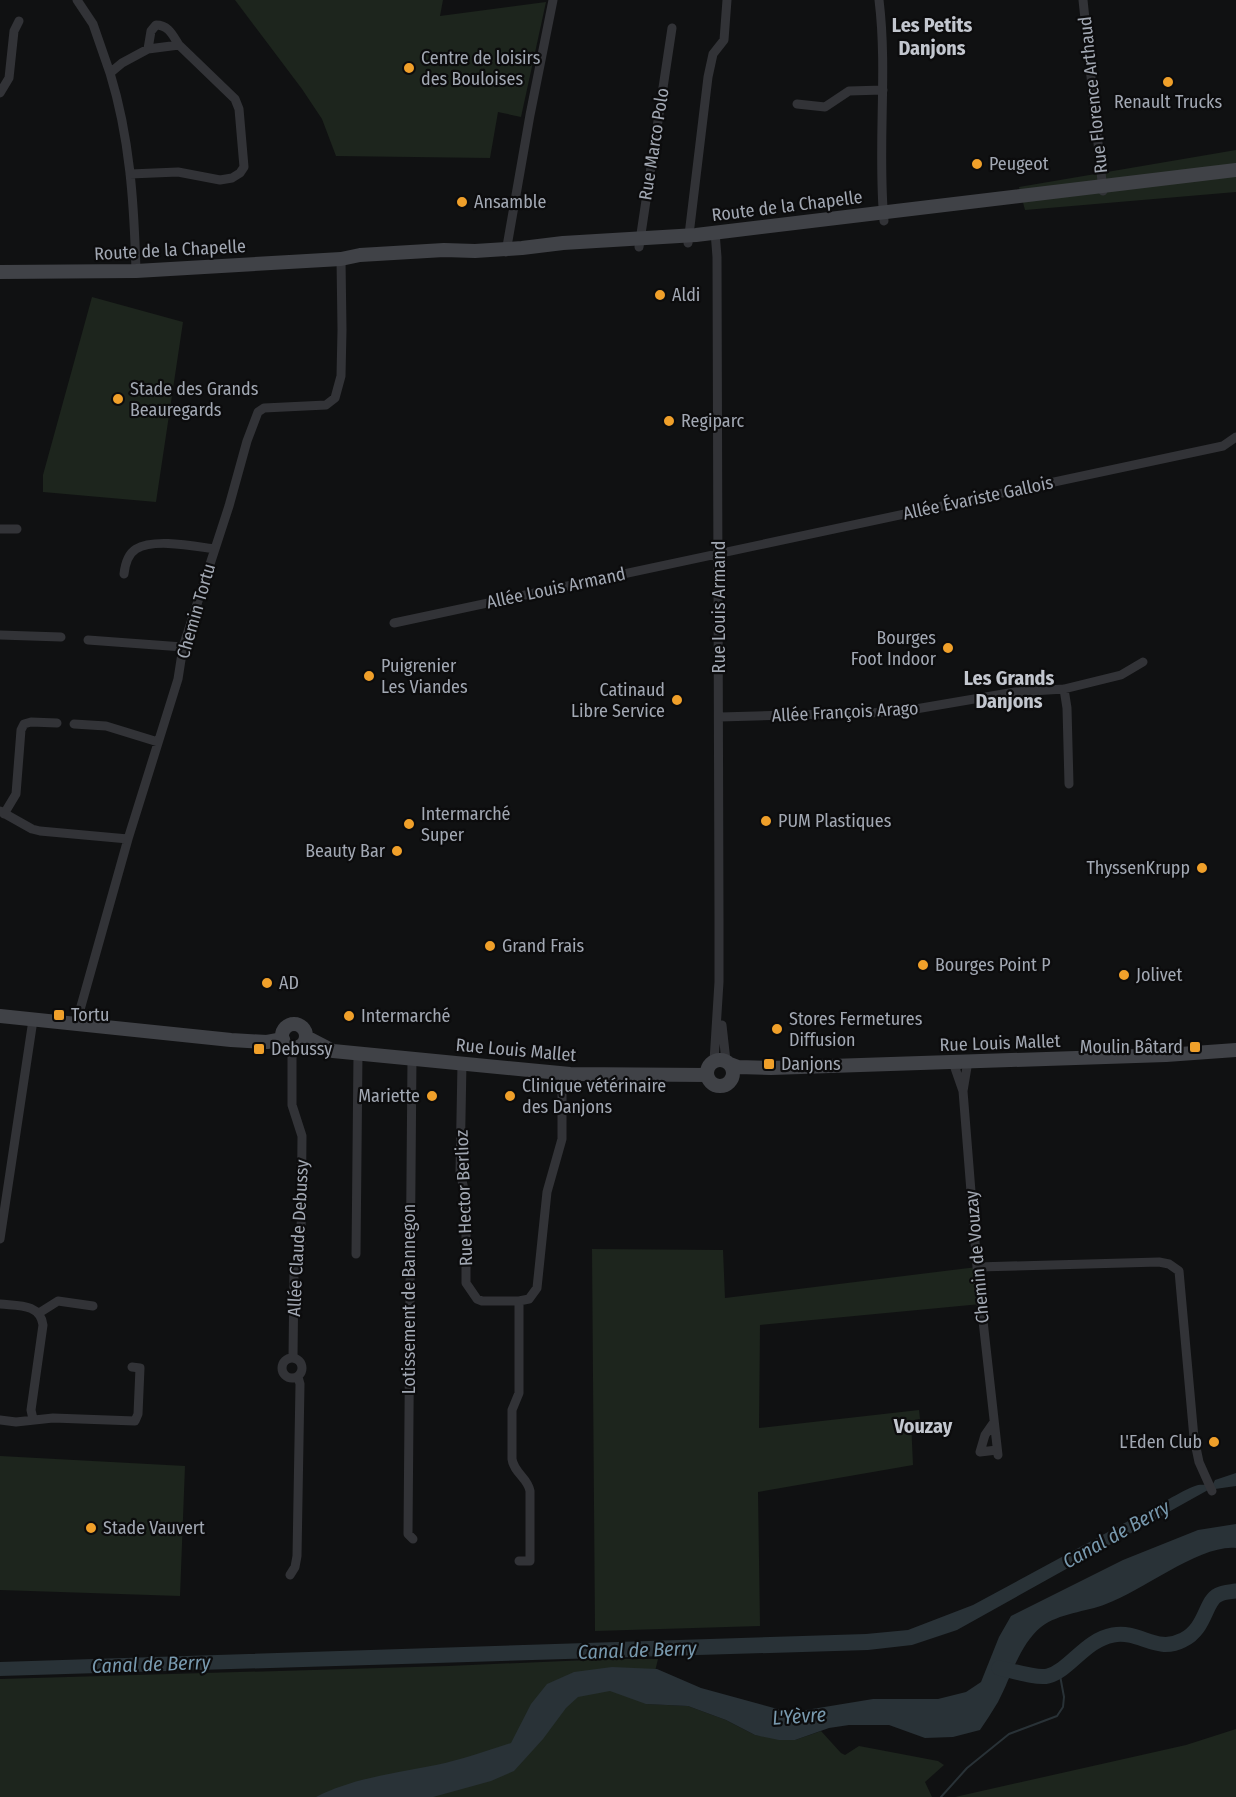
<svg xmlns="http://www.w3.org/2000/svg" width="1236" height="1797" viewBox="0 0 1236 1797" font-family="'Fira Sans Condensed',sans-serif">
<rect width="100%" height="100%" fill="#101112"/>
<path fill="#1d251d" d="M235 0H443L440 16 546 2 521 117 498 112 490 158 336 156 322 119 302 89Z
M1236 150V192L1025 210 1019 187Z
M92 297 183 322 156 502 43 492V475Z
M592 1249 723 1250 725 1298 977 1267 981 1304 760 1325 759 1428 919 1410 920 1419 911 1421 913 1465 758 1492 760 1626 595 1631Z
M0 1456 185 1466 180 1596 0 1590Z
M611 1659H658L647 1704 688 1706 726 1720 755 1735 795 1740 821 1731 841 1753 845 1755 859 1746 938 1761 944 1765 925 1782 932 1797H0V1679L448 1666Z
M1236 1729V1797H955L1186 1745Z"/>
<path fill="#293237" d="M1236 1473V1486L1208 1490 957 1630 912 1645 868 1650 0 1676V1662L866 1634 908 1630 973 1605 1169 1499C1178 1494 1188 1488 1198 1485 1204 1484 1207 1486 1213 1484L1215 1480Z
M1236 1524V1548C1201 1544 1142 1591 1106 1604 1086 1612 1059 1613 1041 1627 1019 1645 1011 1678 998 1702 992 1712 986 1721 980 1730L953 1737 925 1738 889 1725H849L829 1728 795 1740H779L755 1735 726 1720 688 1706 646 1704 610 1691 578 1697 566 1708 543 1739 514 1771 491 1781 433 1797H316C353 1778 395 1773 436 1765 461 1760 486 1751 511 1743L531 1704 547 1684 574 1672 612 1667 657 1669 701 1688 785 1711H800L873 1699H938L966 1692 981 1682 999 1637 1011 1616 1123 1560 1198 1530Z"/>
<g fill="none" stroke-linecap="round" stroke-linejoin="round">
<path stroke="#293237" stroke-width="2" d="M941 1797 967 1768 1009 1734 1057 1716 1063 1707 1064 1697 1059 1670"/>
<path stroke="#293237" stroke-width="15" d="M999 1668C1010 1670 1037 1679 1048 1676 1070 1670 1085 1640 1113 1635 1140 1630 1156 1654 1183 1640 1206 1629 1205 1601 1218 1595 1223 1592 1230 1592 1236 1591"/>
<path stroke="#323337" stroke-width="9" d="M77 0 93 24 110 73
M879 0C888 73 877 147 884 221
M1083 0 1103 191
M148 49 151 31 156 25C169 25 173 36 179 45
M0 93 9 78 14 31 19 21
M797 104 825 107 849 91 883 90
M130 174 178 172 220 180 232 178 240 173 244 167 239 109 235 99 179 45 148 49 122 63 110 73C130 138 134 203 136 271
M688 243 708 77 713 54 724 40 727 0
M639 247 672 28
M506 252 530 115 553 0
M0 529H17
M124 574C125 565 128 554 136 549 154 538 193 546 215 549
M394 623 1223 446 1236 437
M0 635 61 637
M88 640 183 647
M1064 689 1067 708 1069 784
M720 717 898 712 1015 692 1064 689 1121 675 1143 662
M74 724 106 726 158 742
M0 811 32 829 40 831 128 839
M4 814 16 794 21 730 24 724 31 722 57 723
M76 1024 128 839 178 679 183 647 229 506 247 441 258 412 264 408 326 405 335 398 341 376 342 330 341 259
M722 1025 726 1061
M292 1048V1105L302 1136 301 1245 294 1270 293 1358
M412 1057 408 1534 413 1539
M714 1061 719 982V919L717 257 715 232
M962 1062 967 1067 963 1091 955 1068Z
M462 1063 460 1171 466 1199V1283L477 1299 482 1301H519L529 1299 537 1288 547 1192 562 1139V1073
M963 1091 977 1267 998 1455
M0 1239 33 1020
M356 1254 358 1053
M977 1267 1159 1262 1169 1264 1179 1271 1194 1438 1199 1462 1212 1491
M0 1304C17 1306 40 1303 43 1325L31 1410 33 1419
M39 1313 58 1301 93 1306
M282 1368a10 10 0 1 1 20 0a10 10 0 1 1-20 0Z
M0 1420 16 1422 53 1418 135 1421 138 1414 140 1368 132 1367
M994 1422 985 1435 980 1452 997 1450
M519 1561H530V1491C528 1478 514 1473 512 1459V1410L519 1393V1301
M290 1575 295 1567 297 1556 300 1384 298 1377"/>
<path stroke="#404247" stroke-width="14" d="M0 272 136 271 341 259 360 255 444 250 475 251 522 248 563 243 696 235 1236 170
M0 1016 231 1040 267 1042 283 1039
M282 1036a12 12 0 1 1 24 0a12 12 0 1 1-24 0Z
M306 1037 333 1051 570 1074 707 1075
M707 1073a13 13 0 1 1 26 0a13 13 0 1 1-26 0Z
M730 1064 738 1067 771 1068 1166 1055 1236 1050"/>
</g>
<g fill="#f0a02a" stroke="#0c0c0d" stroke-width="2">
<circle cx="409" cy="68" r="6"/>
<circle cx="1168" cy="82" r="6"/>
<circle cx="977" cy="164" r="6"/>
<circle cx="462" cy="202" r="6"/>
<circle cx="660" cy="295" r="6"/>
<circle cx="118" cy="399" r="6"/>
<circle cx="669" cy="421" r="6"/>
<circle cx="948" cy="648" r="6"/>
<circle cx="369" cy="676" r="6"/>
<circle cx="677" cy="700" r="6"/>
<circle cx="766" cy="821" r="6"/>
<circle cx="409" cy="824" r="6"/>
<circle cx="397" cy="851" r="6"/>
<circle cx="1202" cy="868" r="6"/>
<circle cx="490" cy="946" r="6"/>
<circle cx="923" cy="965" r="6"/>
<circle cx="1124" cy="975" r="6"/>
<circle cx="267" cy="983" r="6"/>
<rect x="53" y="1009" width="12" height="12" rx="3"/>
<circle cx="349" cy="1016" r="6"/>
<circle cx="777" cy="1029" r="6"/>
<rect x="1189" y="1041" width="12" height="12" rx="3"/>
<rect x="253" y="1043" width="12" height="12" rx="3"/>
<rect x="763" y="1058" width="12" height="12" rx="3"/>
<circle cx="432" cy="1096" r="6"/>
<circle cx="510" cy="1096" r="6"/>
<circle cx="1214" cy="1442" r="6"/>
<circle cx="91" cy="1528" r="6"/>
</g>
<g text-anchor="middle" stroke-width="4.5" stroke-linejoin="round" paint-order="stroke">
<g font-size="18" fill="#a2a8b3" stroke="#0c0c0d" text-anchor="start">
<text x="421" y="64">Centre de loisirs<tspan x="421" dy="21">des Bouloises</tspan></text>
<text x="1168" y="108" text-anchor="middle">Renault Trucks</text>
<text x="989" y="170">Peugeot</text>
<text x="474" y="208">Ansamble</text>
<text x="672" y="301">Aldi</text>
<text x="130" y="395">Stade des Grands<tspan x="130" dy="21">Beauregards</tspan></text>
<text x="681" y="427">Regiparc</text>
<text x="936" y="644" text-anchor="end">Bourges<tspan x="936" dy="21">Foot Indoor</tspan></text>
<text x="381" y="672">Puigrenier<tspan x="381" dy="21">Les Viandes</tspan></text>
<text x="665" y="696" text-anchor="end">Catinaud<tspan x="665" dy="21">Libre Service</tspan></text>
<text x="421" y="820">Intermarché<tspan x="421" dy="21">Super</tspan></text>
<text x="778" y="827">PUM Plastiques</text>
<text x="385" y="857" text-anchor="end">Beauty Bar</text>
<text x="1190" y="874" text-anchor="end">ThyssenKrupp</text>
<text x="502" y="952">Grand Frais</text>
<text x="935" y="971">Bourges Point P</text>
<text x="1136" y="981">Jolivet</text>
<text x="279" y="989">AD</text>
<text x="71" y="1021">Tortu</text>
<text x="361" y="1022">Intermarché</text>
<text x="789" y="1025">Stores Fermetures<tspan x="789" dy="21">Diffusion</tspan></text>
<text x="1183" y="1053" text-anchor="end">Moulin Bâtard</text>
<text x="271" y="1055">Debussy</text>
<text x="781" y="1070">Danjons</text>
<text x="522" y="1092">Clinique vétérinaire<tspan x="522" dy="21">des Danjons</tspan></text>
<text x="420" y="1102" text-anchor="end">Mariette</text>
<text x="1202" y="1448" text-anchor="end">L'Eden Club</text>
<text x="103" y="1534">Stade Vauvert</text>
</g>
<g font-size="18" fill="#a2a8b3" stroke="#0c0c0d">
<text transform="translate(1093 95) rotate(-96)" y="6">Rue Florence Arthaud</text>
<text transform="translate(654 144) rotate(-81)" y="6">Rue Marco Polo</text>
<text transform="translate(787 206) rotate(-7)" y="6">Route de la Chapelle</text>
<text transform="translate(170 250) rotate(-3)" y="6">Route de la Chapelle</text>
<text transform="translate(978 498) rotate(-12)" y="6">Allée Évariste Gallois</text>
<text transform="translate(556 588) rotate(-12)" y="6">Allée Louis Armand</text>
<text transform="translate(719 607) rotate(-90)" y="6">Rue Louis Armand</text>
<text transform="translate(196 611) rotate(-74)" y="6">Chemin Tortu</text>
<text transform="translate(845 712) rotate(-3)" y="6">Allée François Arago</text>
<text transform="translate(1000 1043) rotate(-2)" y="6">Rue Louis Mallet</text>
<text transform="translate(516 1050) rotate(5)" y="6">Rue Louis Mallet</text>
<text transform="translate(464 1198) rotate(-92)" y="6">Rue Hector Berlioz</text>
<text transform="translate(298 1238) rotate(-87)" y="6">Allée Claude Debussy</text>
<text transform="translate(977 1257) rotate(-95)" y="6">Chemin de Vouzay</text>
<text transform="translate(409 1299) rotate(-90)" y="6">Lotissement de Bannegon</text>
</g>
<g font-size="20" font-weight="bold" fill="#c3c7cf" stroke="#0c0c0d">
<text x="932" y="32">Les Petits<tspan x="932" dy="23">Danjons</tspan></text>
<text x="1009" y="685">Les Grands<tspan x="1009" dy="23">Danjons</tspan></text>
<text x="923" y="1433">Vouzay</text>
</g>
<g font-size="20" font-style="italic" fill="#7899ae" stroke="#0c0c0d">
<text transform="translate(1116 1534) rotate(-29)" y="7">Canal de Berry</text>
<text transform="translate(637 1650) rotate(-2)" y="7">Canal de Berry</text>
<text transform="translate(151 1664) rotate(-2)" y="7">Canal de Berry</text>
<text transform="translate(799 1716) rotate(-4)" y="7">L'Yèvre</text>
</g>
</g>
</svg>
